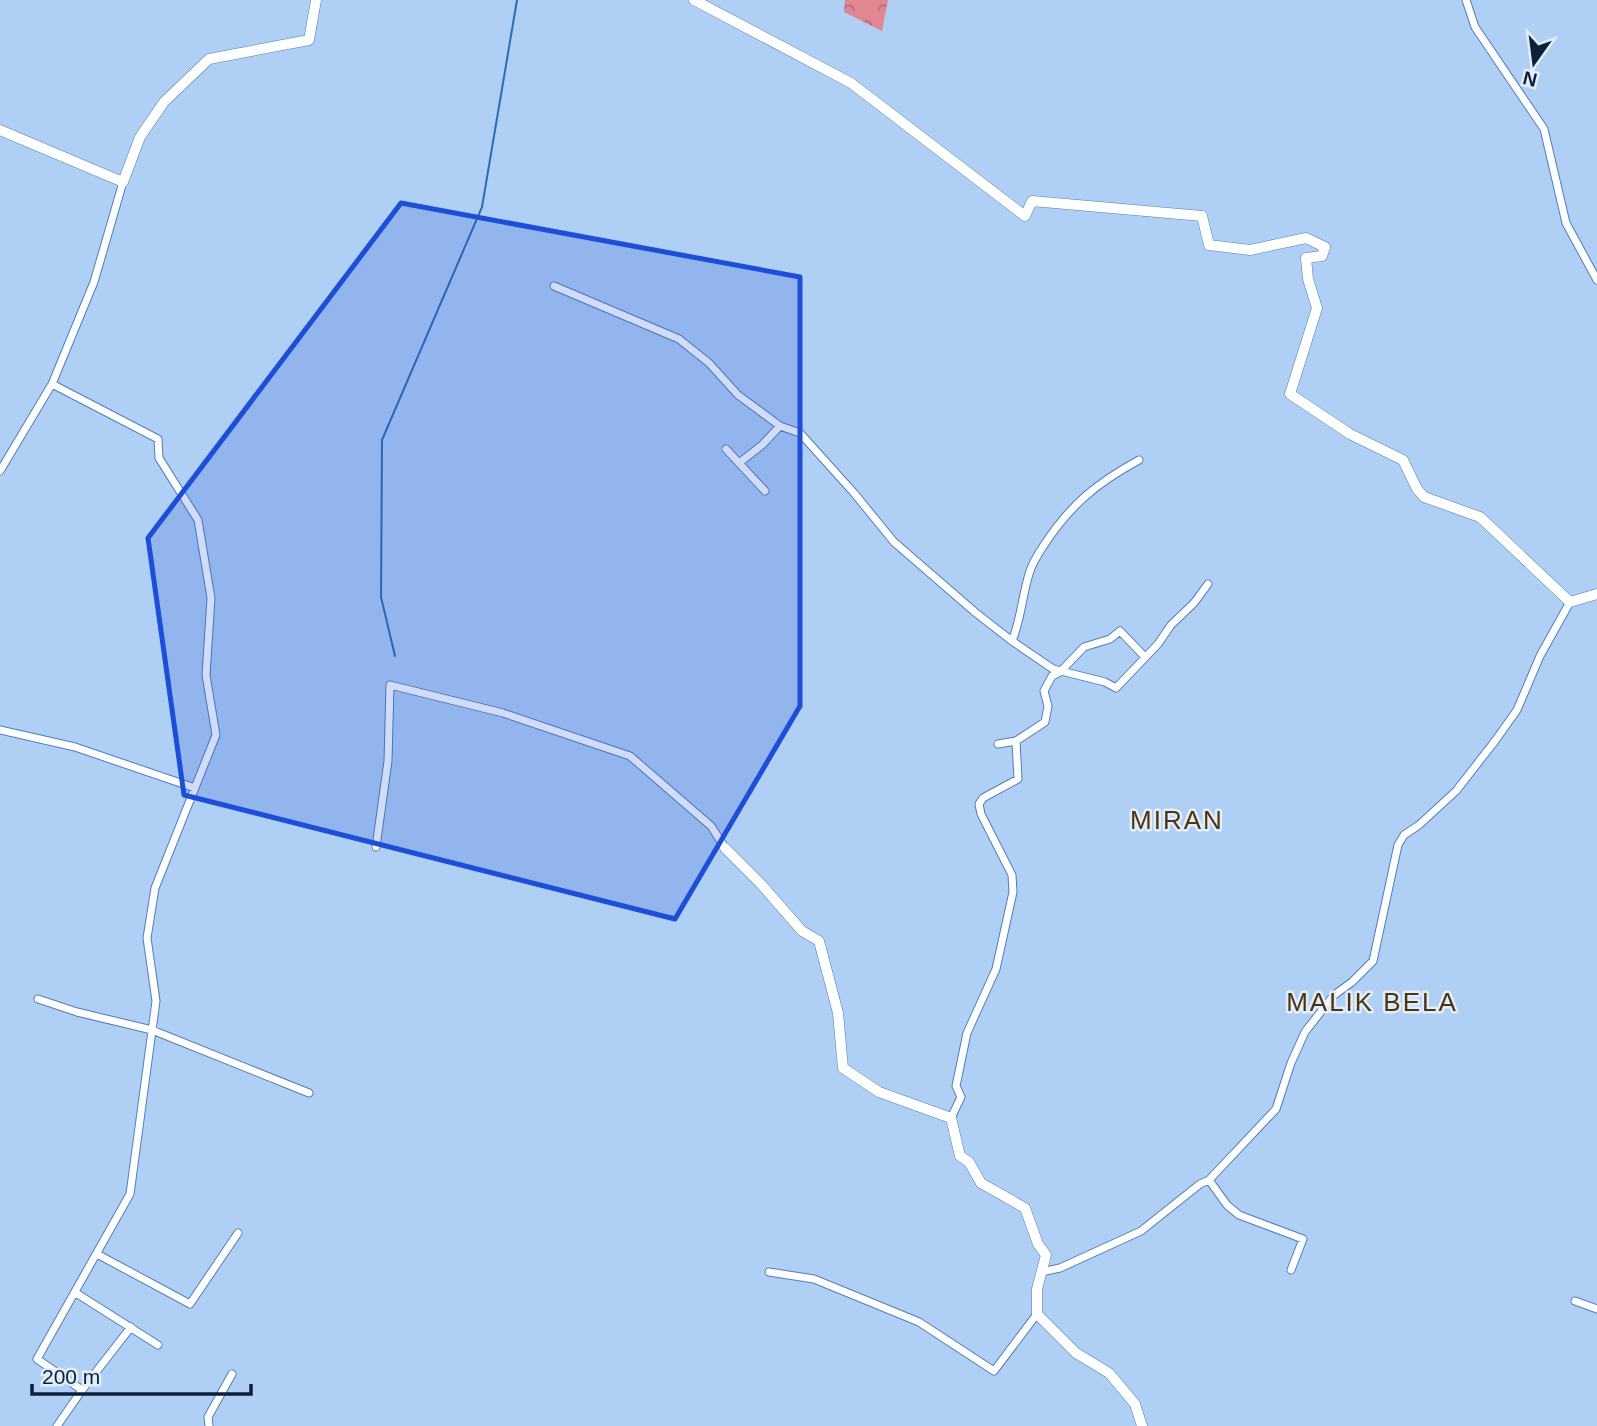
<svg xmlns="http://www.w3.org/2000/svg" width="1597" height="1426" viewBox="0 0 1597 1426" font-family="Helvetica,sans-serif">
<defs>
<pattern id="forest-crowns" width="20" height="18" patternUnits="userSpaceOnUse" patternTransform="scale(1.75)"><rect width="20" height="18" fill="#e08792"/><path d="M2 6a3 3 0 1 1 6 0M12 15a3 3 0 1 1 6 0" fill="none" stroke="#b46e78"/></pattern>
</defs>
<rect width="100%" height="100%" fill="#afcff4"/>
<path fill="url(#forest-crowns)" d="M845 0H888L882 31 844 12Z"/>
<g fill="none" stroke-linecap="round" stroke-linejoin="round">
<path stroke="#2b6eb4" stroke-width="2" d="M395 656 381 597 382 440 482 207 517 0"/>
<defs>
<path id="minor" d="M1466 0 1475 27 1544 129 1566 223 1597 280
M554 286 679 339 709 363 738 395 780 426 800 433 854 493 894 542 976 613 1012 641 1053 669 1105 682 1116 688 1158 644 1171 625 1194 603 1208 584
M726 449 765 491
M739 463 762 445 780 426
M0 471 52 384
M1012 641C1021 619 1022 597 1029 574 1032 563 1038 554 1044 545 1071 504 1097 483 1139 460
M0 730 75 747 195 788
M998 744 1016 741 1045 722 1048 706 1044 691 1052 676 1060 672 1084 647 1110 639 1120 631 1145 657
M376 847 388 761 390 685 503 713 630 756 711 826 725 848
M38 999 77 1012 152 1030 309 1093
M951 1118 961 1097 956 1086 967 1033 996 969 1013 892 1012 875 981 814 979 804 983 798 1018 779 1016 741
M1209 1180 1227 1205 1239 1215 1303 1239 1291 1270
M97 1254 190 1304 238 1233
M769 1272 814 1279 919 1322 994 1371 1037 1314
M1041 1272 1060 1268 1141 1231 1200 1184 1209 1180 1276 1109 1291 1063 1305 1032 1334 995 1352 982 1373 961 1398 845 1404 835 1419 825 1456 791 1495 741 1517 710 1540 656 1570 602
M76 1293 158 1345
M1575 1301 1597 1309
M82 1390 131 1327
M57 1426 82 1390 37 1359 130 1194 156 1001 147 938 155 888 216 735 206 675 211 598 198 520 159 458 158 439 52 384 94 282 123 182
M209 1426 208 1417 232 1374"/>
<path id="tertiary" d="M694 0 851 83 1025 216 1032 201 1202 216 1209 245 1250 250 1306 238 1325 247 1322 256 1306 258 1308 279 1317 308 1290 394 1350 434 1403 460 1417 489 1424 497 1480 517 1570 602 1597 594
M0 130 123 182 140 137 164 102 209 59 309 40 316 0
M725 848 761 884 802 931 819 941 838 1013 843 1068 879 1092 951 1118 960 1156 969 1162 981 1183 1025 1208 1038 1244 1046 1255 1037 1289V1314L1076 1353 1109 1373 1135 1404 1142 1426"/>
</defs>
<use href="#minor" stroke="#4d80ba" stroke-width="9"/>
<use href="#tertiary" stroke="#4d80ba" stroke-width="11"/>
<use href="#minor" stroke="#fff" stroke-width="7"/>
<use href="#tertiary" stroke="#fff" stroke-width="10"/>
</g>
<path fill="#1d4ed8" fill-opacity="0.2" stroke="#1d4ed8" stroke-width="5" stroke-linejoin="round" d="M401 203 800 277V706L675 919 184 795 148 538Z"/>
<g text-anchor="middle" stroke-width="5" stroke-linejoin="round" paint-order="stroke">
<g font-size="26" letter-spacing="2" fill="#4d3512" stroke="#e2edfa">
<text x="1177" y="829">MIRAN</text>
<text x="1372" y="1011">MALIK BELA</text>
</g>
</g>
<g transform="translate(1534 63) rotate(194)" stroke="#e2edfa" stroke-width="5" paint-order="stroke">
<path d="M0-5L12 26L0 18L-12 26Z" fill="#0c2139"/>
<text y="-10" font-size="19" font-weight="bold" text-anchor="middle" fill="#0c2139">N</text>
</g>
<path d="M32 1384v10h219v-10" fill="none" stroke="#0c2139" stroke-width="3.5"/>
<text x="42" y="1384" font-size="21" fill="#0c2139" stroke="#e2edfa" stroke-width="5" paint-order="stroke">200 m</text>
</svg>
